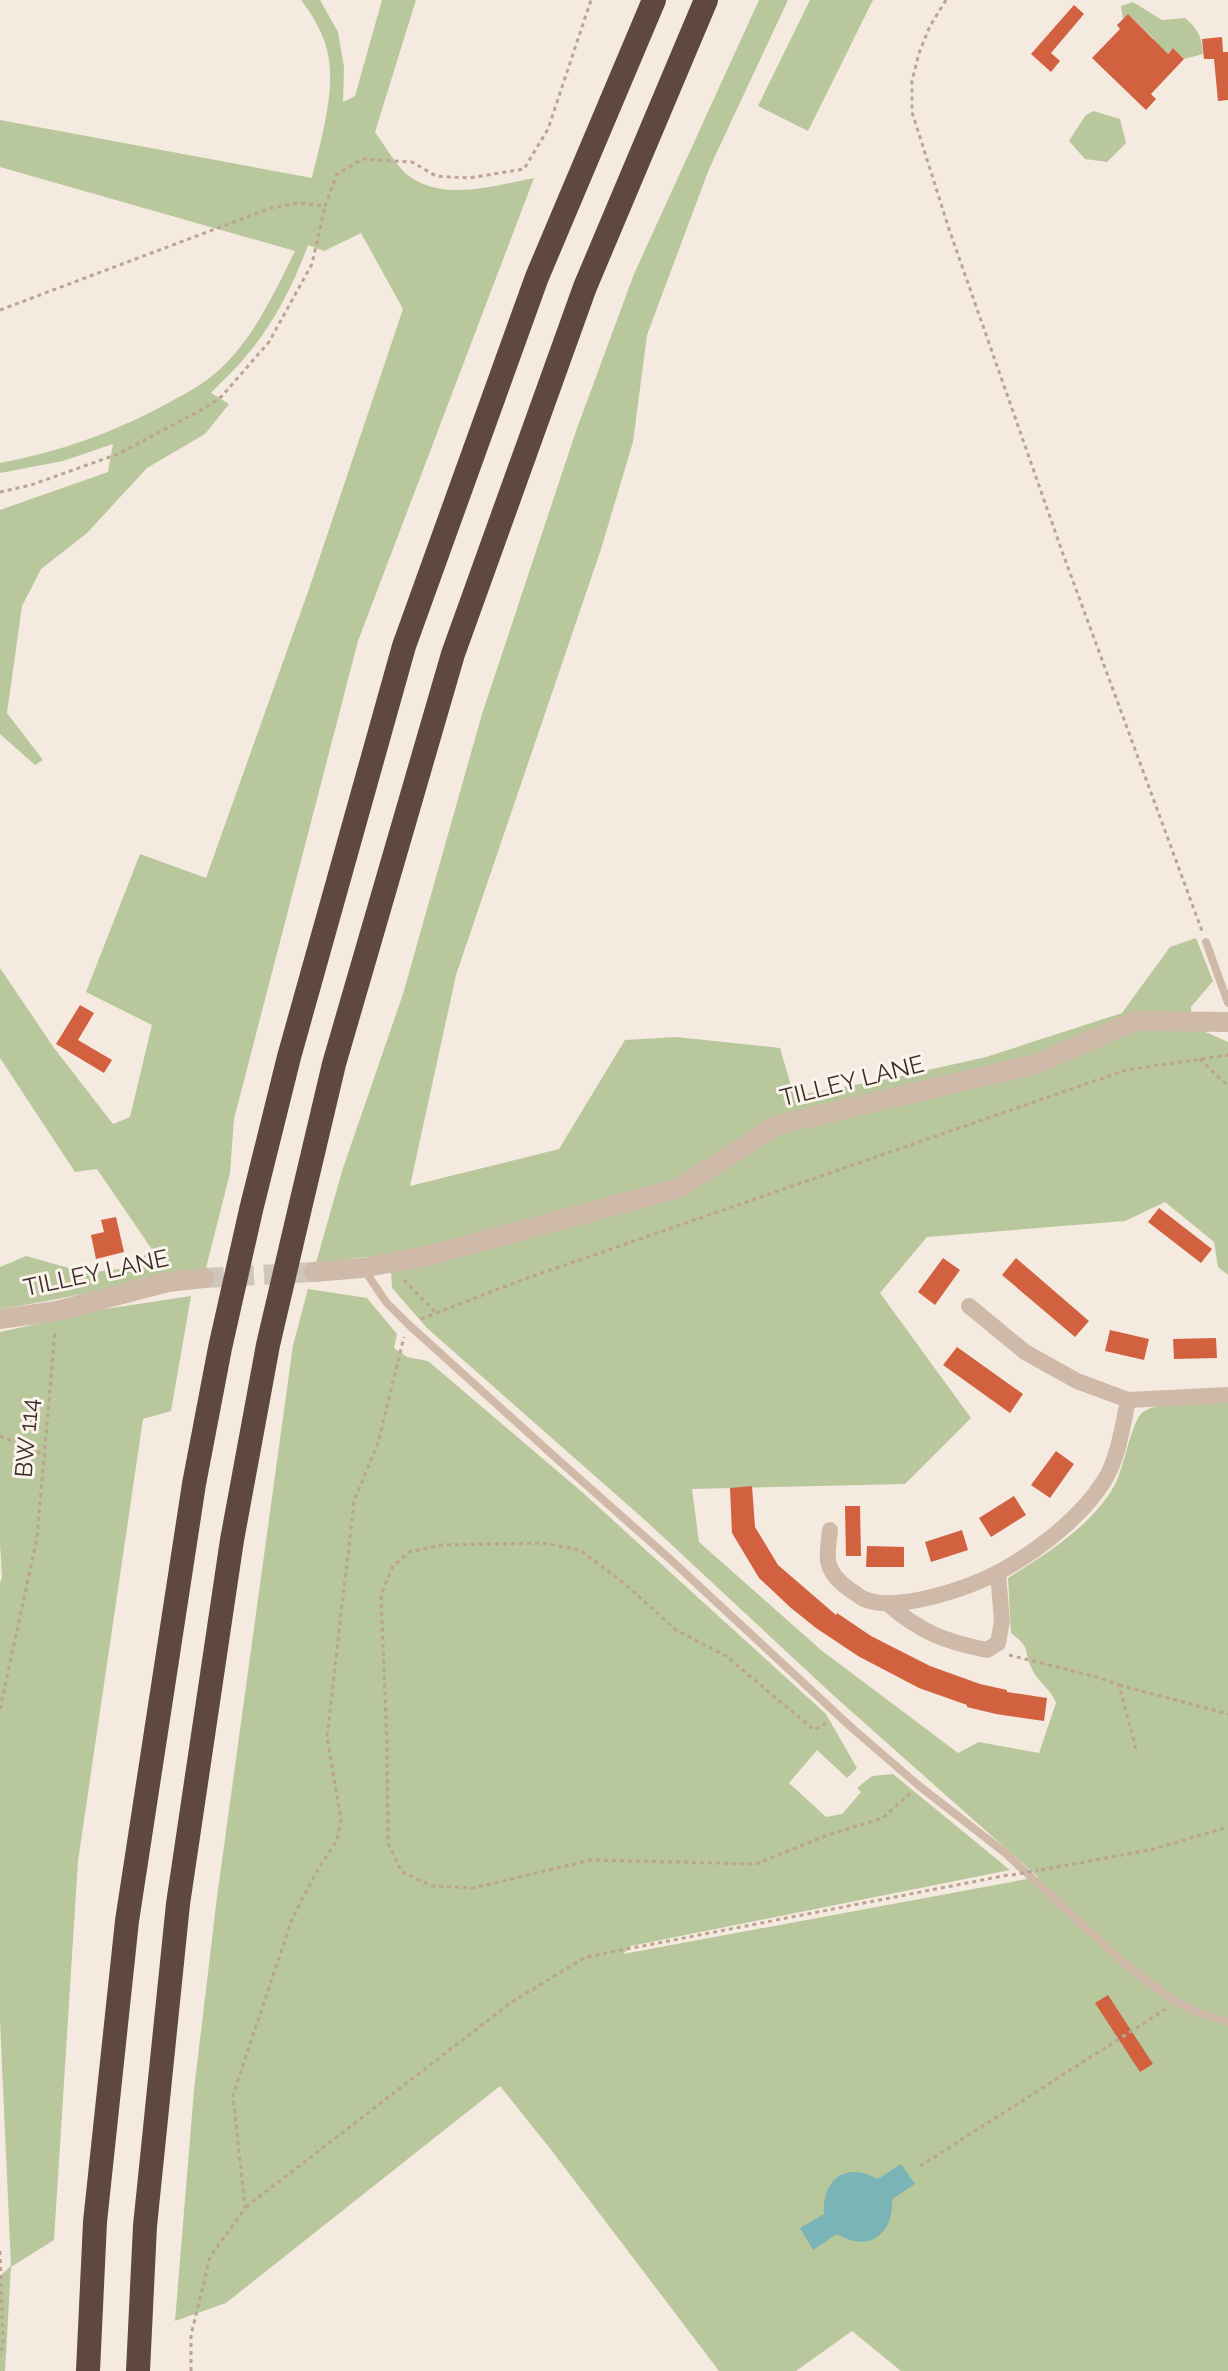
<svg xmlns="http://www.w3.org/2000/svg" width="1228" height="2371" viewBox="0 0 1228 2371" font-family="Raleway,sans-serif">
<rect width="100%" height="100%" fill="#f5eadf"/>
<path fill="#b9c79c" d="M301 0H320L338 32 344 67 343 102 355 96 382 0H416L375 132C384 145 394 162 405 173 440 203 493 186 534 178L358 641 234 1119 230 1173 206 1268C137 1281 69 1299 0 1309V1267L26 1256 87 1273 119 1269 153 1251 97 1169 75 1172 0 1058V968L54 1048 113 1124 130 1117 152 1025 86 992 140 854 206 878 310 586 403 309 361 233 324 251 308 245C294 284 273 325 246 356 236 369 222 381 211 393L229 404 205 434 147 468 87 533 41 569 22 606 7 713 43 760 35 765 0 734V510L108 472 113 444 63 461 0 473V463C62 451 113 433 168 403 185 394 204 384 219 370 253 339 275 292 295 251L0 167V120L312 178C321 139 339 82 325 43 320 28 311 13 301 0Z
M759 0H788L709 169 647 335 633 442 601 549 456 975 410 1186 559 1149 625 1040 676 1037 780 1048 794 1096 888 1079 986 1057 1122 1013 1170 947 1196 938 1213 981 1191 1007 1192 1026 1228 1042V1275L1218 1267 1214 1242 1165 1202 1125 1221 927 1237 880 1293 971 1418 905 1484 692 1489 699 1542 821 1650 958 1753 979 1742 1039 1753 1056 1703C1050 1688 1039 1683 1033 1671 1022 1650 1033 1650 1011 1633L1008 1578C1046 1554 1098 1522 1117 1480 1124 1465 1132 1420 1143 1412 1159 1400 1208 1404 1228 1402V2371H901L852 2331 796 2371H719L552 2151 500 2086 226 2303 175 2321 194 2090 217 1897 293 1345 308 1289 367 1298 397 1334 394 1348 407 1357 428 1361 582 1492 826 1714 857 1768 847 1778 817 1750 789 1783 826 1817 842 1814 861 1792 857 1788 872 1776 893 1774 1010 1870 631 1946 623 1954 1038 1877 833 1695 646 1521 427 1328 392 1288 390 1254 316 1263 342 1171 403 994 482 714 576 431 634 274Z
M810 0H873L808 131 758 106Z
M1133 2 1162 20 1185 18C1198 29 1202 37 1203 54L1184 59 1173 48 1162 59 1153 38 1129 15 1123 19 1121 6Z
M1093 111 1120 119 1126 143 1107 162 1085 159 1069 141 1085 116Z
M191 1296 171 1411 143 1419 78 1861 54 2240 11 2267 5 2371H0V2276L11 2266 0 2020V1583L2 1577 0 1544V1332L105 1309Z"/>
<path fill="#7ab4b6" d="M901 2164 915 2184 892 2199C894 2235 868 2253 837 2234L813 2250 800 2228 824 2214C822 2179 846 2161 878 2179Z"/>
<path fill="#d26140" d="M1074 5 1084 14 1051 53 1060 61 1051 72 1031 54Z
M1128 14 1168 54 1173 48 1184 59 1151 94 1156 99 1146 110 1092 58 1120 29 1117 25Z
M1222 37 1223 52H1228V100L1218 101 1214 59H1204L1202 39Z
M80 1005 94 1013 78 1040 112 1060 104 1073 56 1044Z
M1159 1208 1212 1249 1201 1263 1148 1222Z
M116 1217 124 1252 96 1259 91 1235 104 1232 101 1220Z
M943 1258 960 1270 935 1305 918 1292Z
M1016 1258 1089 1321 1075 1337 1002 1275Z
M1110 1330 1149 1339 1144 1360 1105 1351Z
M1216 1338 1217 1358 1174 1359 1173 1339Z
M957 1347 1023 1394 1010 1413 943 1365Z
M1056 1451 1074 1464 1050 1498 1031 1485Z
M752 1486 755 1527 778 1565 836 1615 837 1613 871 1636 930 1666 980 1684 1007 1690V1692L1047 1698 1044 1721 996 1714 967 1707V1705L919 1688 858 1656 816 1628 791 1608 759 1578 732 1533 730 1488Z
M1014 1496 1026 1515 991 1537 979 1518Z
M845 1506H860L861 1556H846Z
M962 1530 968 1550 931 1562 925 1542Z
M867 1546 904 1547V1567H866Z
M1108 1995 1153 2064 1140 2072 1095 2003Z"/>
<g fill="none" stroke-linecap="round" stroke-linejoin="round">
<path stroke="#d0c5bb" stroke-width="20" stroke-dasharray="20 10" stroke-linecap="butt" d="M204 1278 314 1272"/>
<path stroke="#bca392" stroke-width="3" stroke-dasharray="4 4" stroke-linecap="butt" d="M946 0 930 26 919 53 912 81V112L949 229 1063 554 1202 931
M0 310 271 208 297 203 325 206 337 174 363 159 412 162 436 176 469 178 524 169 548 129 591 0
M0 492 31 485 118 454 205 408 222 396 269 342 312 264 325 206
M1200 1059 1228 1086
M404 1280 435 1312
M421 1319 519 1281 1126 1070 1228 1055
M0 1436 44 1455
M1009 1655 1097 1677 1119 1685 1137 1753
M1119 1685 1228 1714
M0 1709 37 1538 55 1331
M826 1723 814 1730 726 1656 676 1630 625 1584 580 1550 543 1543 441 1545 409 1552 393 1566 381 1595 387 1746 388 1843 402 1872 432 1886 473 1888 591 1860 756 1864 825 1836 883 1818 910 1793
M1041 1870 1154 1849 1228 1827
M920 2166 1166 2009
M246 2207 513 2001 586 1957 1008 1875
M0 2251 3 2345 0 2356
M191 2371V2335L210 2257 245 2208 233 2095 292 1919 317 1871 337 1840 341 1820 327 1737 354 1501 378 1443 404 1337"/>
<path stroke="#cfbaa9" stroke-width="8" d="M1206 942 1228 1003
M363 1268 386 1302 408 1324 555 1457 671 1560 852 1728 918 1785 1004 1852 1126 1965 1171 1999 1194 2011 1228 2022"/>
<path stroke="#cfbaa9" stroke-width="16" d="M969 1306 1025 1352 1077 1381 1128 1400 1228 1395
M830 1530C829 1540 827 1551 828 1561 830 1573 839 1582 849 1589 854 1592 859 1597 864 1599 897 1613 969 1588 999 1572 1036 1552 1081 1518 1104 1481 1118 1459 1123 1425 1128 1400
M888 1604C920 1632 946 1642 987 1650L998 1643 1002 1621 998 1573"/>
<path stroke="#cfbaa9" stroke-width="20" d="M314 1272 362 1268 427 1256 679 1188 777 1125 1036 1064 1135 1021 1228 1022
M0 1319 57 1311 168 1282 204 1278"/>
<path stroke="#5e483f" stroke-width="24" d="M88 2371 95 2222 127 1921 194 1484 220 1348 251 1210 289 1057 404 646 537 277 654 0
M138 2371 145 2226 178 1904 232 1540 268 1345 300 1208 334 1064 453 654 585 287 706 0"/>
<path stroke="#bca392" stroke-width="3" stroke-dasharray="4 4" stroke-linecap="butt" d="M1012 1875 1038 1870"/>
</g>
<g text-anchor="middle" stroke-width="6" stroke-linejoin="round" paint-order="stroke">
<g font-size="24" fill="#3c2f29" stroke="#fcf4ec">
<text transform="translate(852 1081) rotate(-14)" y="8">TILLEY LANE</text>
<text transform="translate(96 1273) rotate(-12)" y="8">TILLEY LANE</text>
<text transform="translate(27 1438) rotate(-85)" y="8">BW 114</text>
</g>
</g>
</svg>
